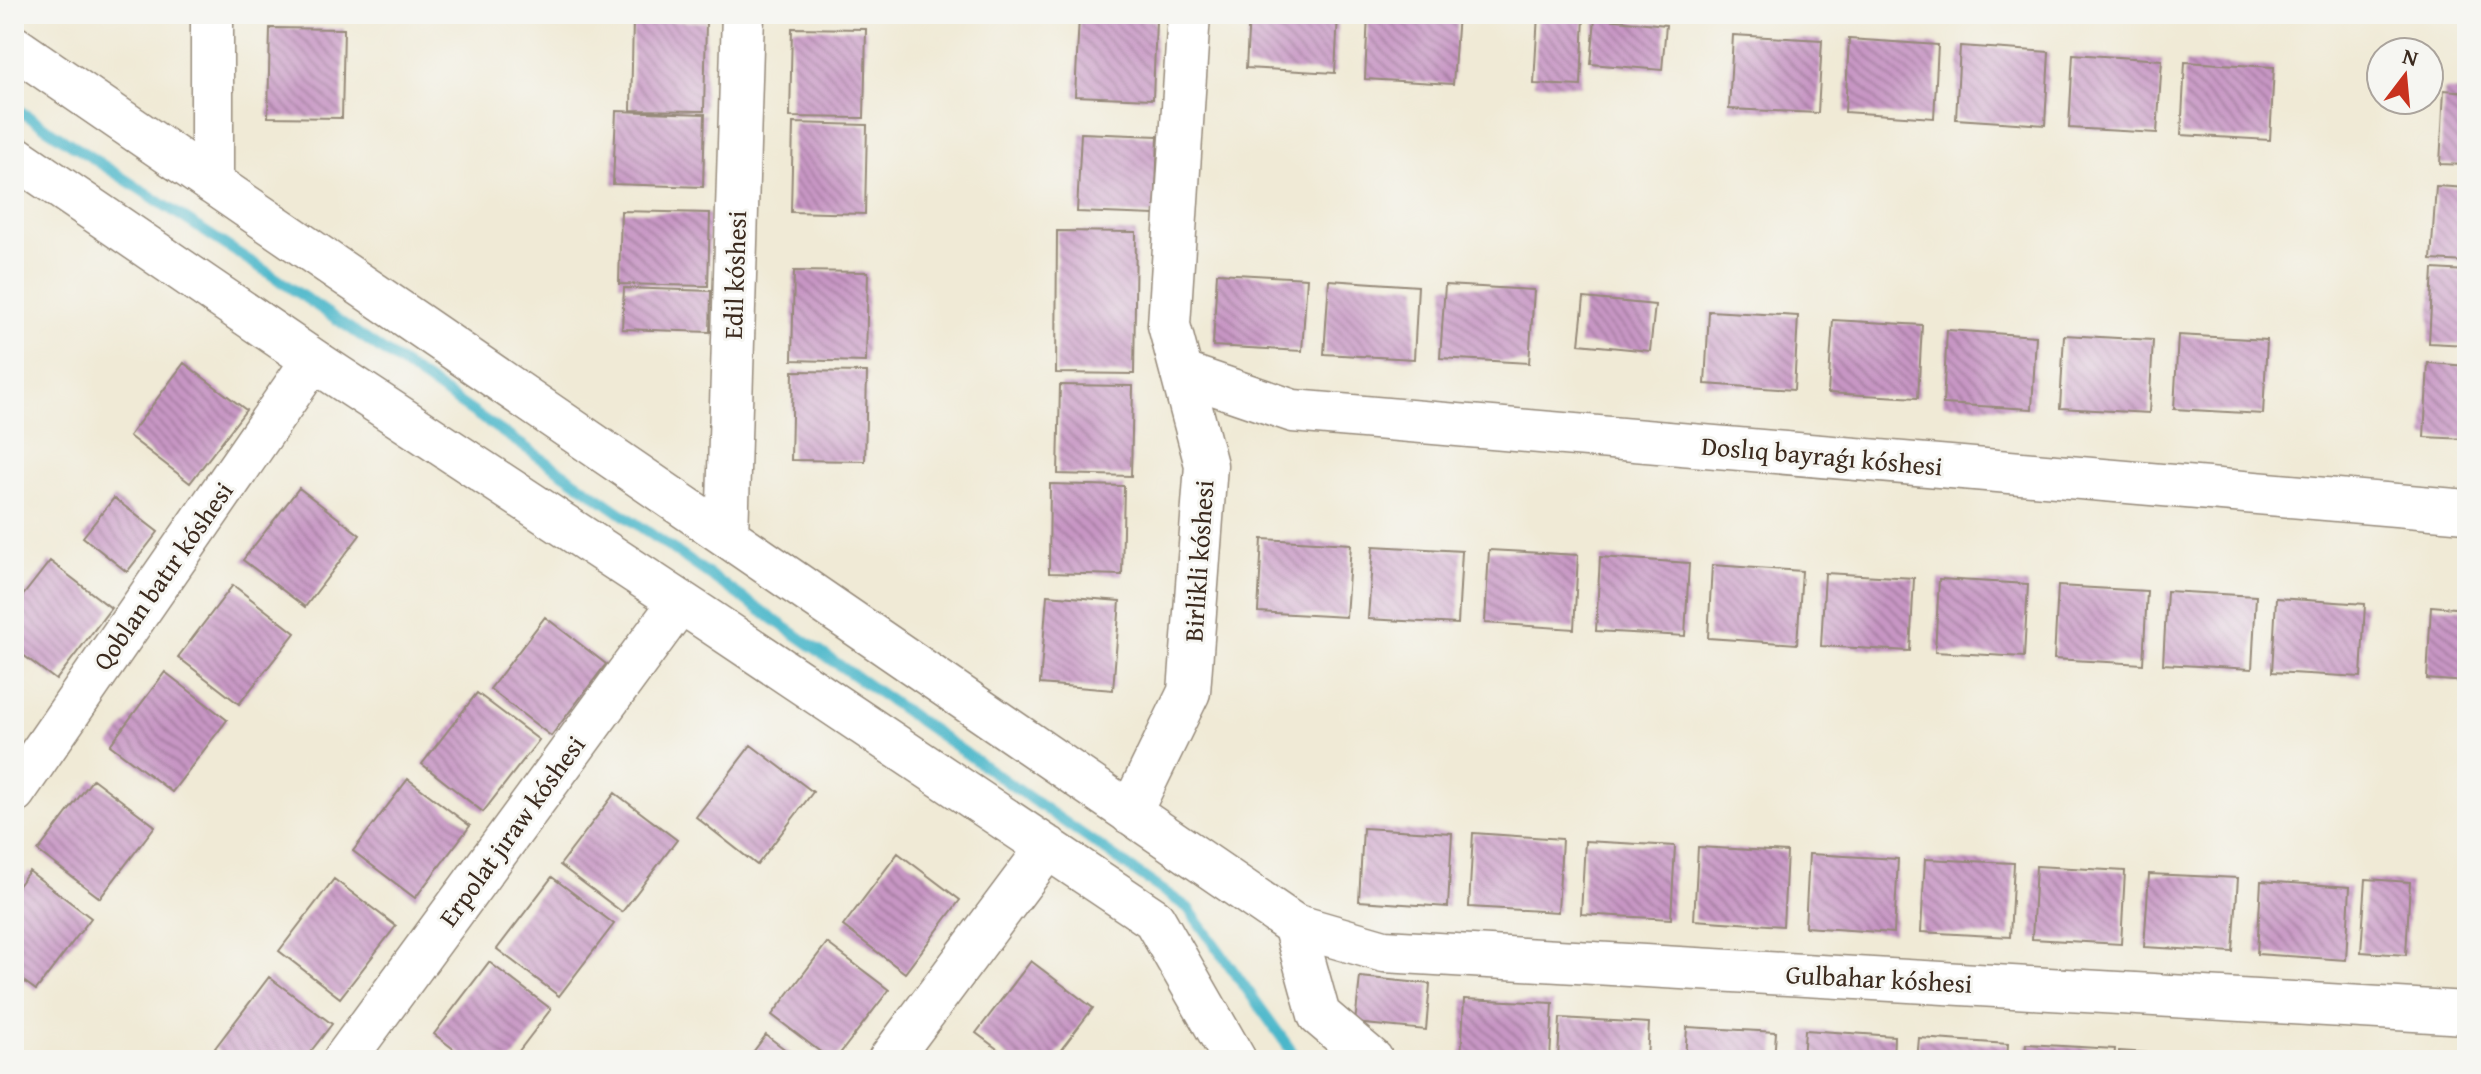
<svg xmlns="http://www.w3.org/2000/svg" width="2481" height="1074" viewBox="0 0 2481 1074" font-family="'Gentium Book Plus',serif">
<defs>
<pattern id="building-back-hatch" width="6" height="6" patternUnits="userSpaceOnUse" patternTransform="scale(2)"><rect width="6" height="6" fill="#c796c4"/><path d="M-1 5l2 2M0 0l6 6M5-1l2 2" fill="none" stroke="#a37b9f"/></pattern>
</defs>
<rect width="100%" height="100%" fill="#f6f6f2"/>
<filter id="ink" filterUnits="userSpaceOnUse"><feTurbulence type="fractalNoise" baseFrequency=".0125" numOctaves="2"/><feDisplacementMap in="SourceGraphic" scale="16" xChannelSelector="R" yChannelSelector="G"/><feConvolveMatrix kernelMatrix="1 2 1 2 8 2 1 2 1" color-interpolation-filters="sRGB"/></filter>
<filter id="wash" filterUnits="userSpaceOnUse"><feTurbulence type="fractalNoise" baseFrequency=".006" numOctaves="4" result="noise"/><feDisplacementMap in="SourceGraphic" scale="32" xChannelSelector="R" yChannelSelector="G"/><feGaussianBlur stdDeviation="1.8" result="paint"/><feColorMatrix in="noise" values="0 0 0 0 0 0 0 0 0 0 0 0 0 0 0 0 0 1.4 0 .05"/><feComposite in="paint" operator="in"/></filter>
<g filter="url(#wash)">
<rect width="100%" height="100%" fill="#f0ead6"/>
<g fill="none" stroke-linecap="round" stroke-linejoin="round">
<path stroke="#4cb7ca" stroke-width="11" d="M14 107 270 274 582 486 1188 908 1298 1060"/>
</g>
<g id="blocks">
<path fill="url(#building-back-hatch)" d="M620 14H710L709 20 620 17Z
M1249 14H1338L1335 73 1246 68Z
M1368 14H1458L1453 84 1365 79Z
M1538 14 1584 16 1581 86 1534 84Z
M1079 17 1156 20 1153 99 1075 96Z
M1595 18 1666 25 1662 70 1591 64Z
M633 20 706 22 704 111 631 110Z
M270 28 344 29 342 118 268 117Z
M792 28 866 29 864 118 790 117Z
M1733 35 1822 40 1818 113 1729 109Z
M1849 39 1938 45 1934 118 1845 112Z
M1960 46 2049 52 2045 125 1956 119Z
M2073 54 2162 60 2157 133 2069 128Z
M2185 62 2274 67 2270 140 2181 135Z
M2444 90 2467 92V165L2440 164Z
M616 111 705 114 703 187 613 184Z
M793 123 867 125 865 214 791 212Z
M1081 133 1158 136 1155 215 1077 212Z
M2436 186 2467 188V262L2431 260Z
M621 211 710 213 708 286 619 284Z
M1057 231 1136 232 1134 374 1056 373Z
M2433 269 2467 271V345L2429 343Z
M794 271 868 272 866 362 792 360Z
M1217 273 1307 278 1302 351 1213 346Z
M1329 280 1418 286 1414 359 1324 354Z
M1445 285 1534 290 1529 363 1440 358Z
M624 288 711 291 710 332 622 329Z
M1584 298 1655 305 1650 351 1579 344Z
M1709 311 1798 316 1794 390 1705 384Z
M1833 320 1922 325 1918 398 1828 393Z
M1947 330 2036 336 2032 409 1943 404Z
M2064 335 2153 340 2149 413 2060 408Z
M2178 335 2267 340 2263 414 2174 409Z
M184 363 246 410 190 483 129 436Z
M2428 363 2467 366V439L2424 437Z
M793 371 867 372 865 461 791 460Z
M1060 385 1133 386 1131 476 1058 474Z
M1050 484 1124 486 1122 575 1049 573Z
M299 488 360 535 305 607 243 560Z
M114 498 158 532 127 572 83 537Z
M1262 539 1351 544 1346 617 1258 612Z
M1373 546 1462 551 1458 624 1368 619Z
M1489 550 1578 555 1574 629 1485 623Z
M1600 557 1689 563 1685 636 1596 631Z
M50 561 111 608 56 680 14 648V607Z
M1712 565 1802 571 1797 644 1708 638Z
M1825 573 1914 578 1910 651 1821 646Z
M1939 579 2028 584 2024 657 1935 652Z
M233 585 295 633 239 704 178 657Z
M2058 586 2147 591 2143 664 2054 659Z
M2167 591 2256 596 2252 669 2163 664Z
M1047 595 1120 601 1113 690 1040 684Z
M2276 598 2365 604 2361 677 2272 672Z
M2431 606 2467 609V682L2427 679Z
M545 617 606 664 551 736 490 689Z
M165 672 227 720 172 792 110 745Z
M477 693 539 740 483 812 422 764Z
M751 745 813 792 757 865 696 817Z
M93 779 155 826 100 898 38 851Z
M408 779 470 826 415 898 353 851Z
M615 793 677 840 622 912 560 865Z
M1363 828 1452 833 1448 907 1359 901Z
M1473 833 1562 839 1558 912 1469 907Z
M1585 841 1675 846 1671 919 1581 914Z
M1698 847 1787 852 1783 926 1694 920Z
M898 853 960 900 905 973 843 926Z
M1809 854 1898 859 1894 933 1805 927Z
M1925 859 2014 863 2010 937 1921 932Z
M2036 866 2125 871 2121 944 2032 939Z
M29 871 91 918 36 990 14 974V891Z
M2149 874 2238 878 2233 952 2144 947Z
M552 877 614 924 559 996 497 949Z
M334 879 396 926 340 998 279 951Z
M2366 879 2410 882 2406 955 2361 952Z
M2261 881 2350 887 2346 960 2257 954Z
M827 943 889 990 835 1060H831L772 1015Z
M1031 961 1093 1008 1053 1060H1012L976 1033Z
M489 962 551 1009 512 1060H468L434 1034Z
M269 977 332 1024 304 1060H230L215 1048Z
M1360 977 1430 984 1426 1030 1355 1023Z
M1464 999 1553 1003 1550 1060H1461Z
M1560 1018 1649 1023 1647 1060H1558Z
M1687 1027 1776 1032 1774 1060H1685Z
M1805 1030 1894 1036 1893 1060H1803Z
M766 1035 799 1060H747Z
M1919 1038 2008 1044 2007 1060H1917Z
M2026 1044 2115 1049 2114 1060H2025Z
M2119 1051 2208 1057V1060H2119Z"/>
</g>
</g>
<g filter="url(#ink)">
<use href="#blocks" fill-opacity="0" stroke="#968a7a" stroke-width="2"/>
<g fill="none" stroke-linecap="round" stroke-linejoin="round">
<defs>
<path id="minor" d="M212 14V183
M14 47 1294 925 1319 1015 1372 1060
M14 156 313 360 705 618 1154 919 1235 1060
M1182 373 1293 411 2467 511
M727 536 743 14
M14 792 313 360
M1130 813 1189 692 1206 465 1169 325 1189 14
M1294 925 1384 951 2467 1013
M344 1060 680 602
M889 1060 1048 847"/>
</defs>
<use href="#minor" stroke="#968a7a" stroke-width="45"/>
<use href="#minor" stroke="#fff" stroke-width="42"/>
</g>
</g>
<g text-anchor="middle" stroke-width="6" stroke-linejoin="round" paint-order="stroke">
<g font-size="26" fill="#3b2a1e" stroke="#f6f6f2">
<text transform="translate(735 275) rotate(-88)" y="9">Edil kóshesi</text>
<text transform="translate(1822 456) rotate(5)" y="9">Doslıq bayraǵı kóshesi</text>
<text transform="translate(1199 561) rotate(-86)" y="9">Birlikli kóshesi</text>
<text transform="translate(163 576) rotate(-55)" y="9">Qoblan batır kóshesi</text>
<text transform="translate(512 831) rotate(-54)" y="9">Erpolat jıraw kóshesi</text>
<text transform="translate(1879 979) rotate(3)" y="9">Gulbahar kóshesi</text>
</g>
</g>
<rect width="2481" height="1074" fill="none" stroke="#f6f6f2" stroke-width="48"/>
<g transform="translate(2405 76) rotate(16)"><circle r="38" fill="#f6f6f2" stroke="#aba49d" stroke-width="2"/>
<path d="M0-6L14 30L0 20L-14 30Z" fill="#c8321e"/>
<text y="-12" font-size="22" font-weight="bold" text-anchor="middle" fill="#3b2a1e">N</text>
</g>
</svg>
